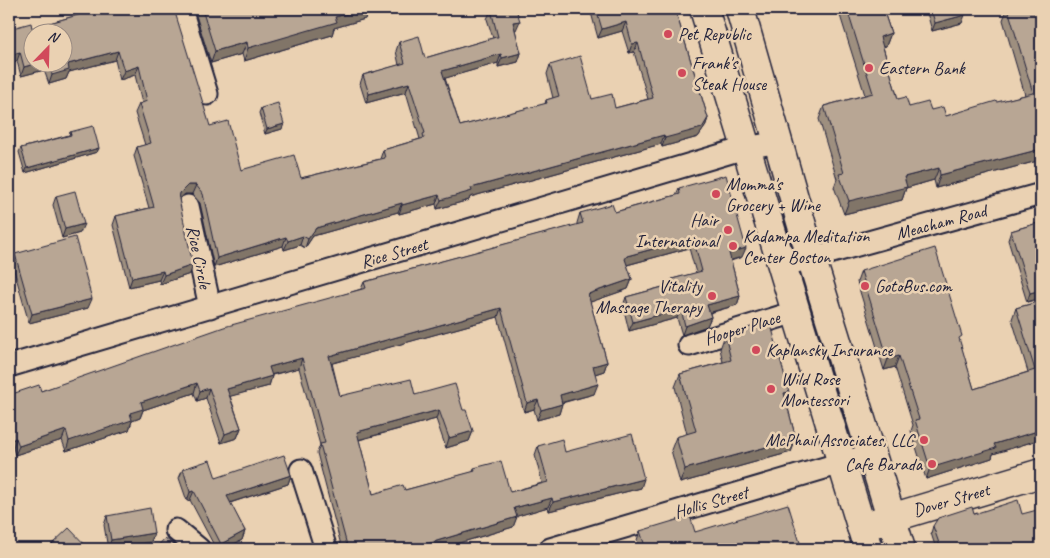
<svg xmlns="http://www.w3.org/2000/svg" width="1050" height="558" viewBox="0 0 1050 558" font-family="Caveat,sans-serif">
<rect width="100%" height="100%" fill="#ead1b2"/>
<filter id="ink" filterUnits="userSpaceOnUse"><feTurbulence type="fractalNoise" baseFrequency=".02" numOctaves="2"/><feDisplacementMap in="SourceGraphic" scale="10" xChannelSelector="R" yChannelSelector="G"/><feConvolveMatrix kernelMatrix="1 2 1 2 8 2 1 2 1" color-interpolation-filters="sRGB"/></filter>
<g filter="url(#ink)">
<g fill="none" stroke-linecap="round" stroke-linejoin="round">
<defs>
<path id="minor" d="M181 9 207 94
M188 206 210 307
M782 266 1041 194
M689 345 795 312
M9 366 745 148 779 142
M301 470 326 549
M176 530 199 549
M550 549 872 454"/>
<path id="secondary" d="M861 527 1041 473"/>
<path id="primary" d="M704 9 868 549
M740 9 811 257 901 549"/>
</defs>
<use href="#minor" stroke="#22223b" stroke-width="25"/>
<use href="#secondary" stroke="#22223b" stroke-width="31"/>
<use href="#primary" stroke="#22223b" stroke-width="31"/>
<use href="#minor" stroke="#ead1b2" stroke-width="21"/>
<use href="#secondary" stroke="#ead1b2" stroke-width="28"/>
<use href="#primary" stroke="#ead1b2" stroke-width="28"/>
</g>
<path fill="#9e8f7f" stroke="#22223b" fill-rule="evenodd" d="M99 9 210 126 241 170 301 178 380 159 383 150 420 139 406 92 366 103 360 84 363 75 399 65 396 51 399 42 425 58 493 38 487 19 491 10 516 30H515L521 53 518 62 498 67V63L445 78 460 126 545 104 546 100 553 98 547 74 550 65 592 99 615 108 648 99 634 52 629 53 622 31 598 38 590 9H675L708 118 705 127 698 137 662 147 661 144 470 197 469 200 437 209 436 204 399 214 398 212 313 236 305 248 300 245 284 250 283 246 214 267 200 203 192 194H185L179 199 190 274 160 284 159 280 129 287 113 225 116 216 149 208 134 156 137 147 145 145 135 113 139 104 142 103 135 75 120 80 115 60 69 72 66 79 49 84 44 70 21 76 17 61 9 63 32 28ZM62 32V62H32Z
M194 9H369L365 19 334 28 332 35 244 61 242 54 211 63Z
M838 9H883L891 33 886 46 883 47 898 99 909 107 931 110 946 116 1025 95 1003 20 1007 9H1041V50L1040 51 1041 54V160L936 188 934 180 906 188 902 200 844 214 834 187 837 179 819 119 824 106 865 95Z
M926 9H969L964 10 962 23 932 31Z
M261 108 282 129 265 134 259 113Z
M70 132 99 148 97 152 25 173 19 152 21 148 69 135Z
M679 188 742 257 731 261 740 296 737 305 710 313 711 317 707 326 682 335 677 318 629 331 623 306 626 297 670 285 672 279 696 273 689 248 627 265 632 279 628 289 590 302 607 362 604 371 595 374 594 394 562 403 559 414 537 420 534 409 524 412 498 317 332 363 340 396 415 395 463 410 473 431 469 441 446 448 436 419 359 440 373 494 405 490 473 472 474 468 510 492 542 483 535 455 538 446 565 452 641 488 549 511 548 507 517 516 513 527 439 549H342L317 453 320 445 299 368 272 375V376L269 386 230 396 241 428 237 438 221 443 206 398 197 401 194 393 143 410 140 418 132 421 129 430 66 451 62 440 15 455 13 448 9 449V395L41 391 361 289 364 282 577 225V223L580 213 615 212 676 195Z
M56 196 80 233 62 238 53 205Z
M1041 222V298L1027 302 1008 240 1011 231Z
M15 254 88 308 29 323 12 263Z
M861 271 960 343 974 389 1028 372 1012 319 1016 308 1034 303 1041 439 993 454 992 458 926 479 911 431 913 425 895 367 884 370 857 282Z
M725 335 789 392 786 401 796 439 791 452 680 483 671 450 676 437 687 434 675 387 680 374 723 362 720 349Z
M183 469 216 478 291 475 288 484 230 503 245 531 242 540 224 549H216L190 500 187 501 179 478Z
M974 514 1041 549H936L931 533 933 526Z
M107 516 154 533 151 542 108 549 104 525Z
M640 531 695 532 802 549H640L637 540Z
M52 544 89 549H50Z"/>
<path fill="#817468" stroke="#22223b" d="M364 9H369L365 19 334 28 332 35 244 61 248 48 335 17Z
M965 15 962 23 932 31 935 23Z
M520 21 516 30 510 31 513 22Z
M626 22 622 31 598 38 602 29Z
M891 33 886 46 875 50 880 37Z
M1041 39V50L1033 53 1037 40Z
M247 42 242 54 211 63 215 51Z
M638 43 634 52 629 53 632 44Z
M118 51 115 60 69 72 66 79 49 84 52 75 68 64Z
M20 52 17 61 9 63V55Z
M521 53 518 62 498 67 502 58Z
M501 54 498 63 439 80 442 71Z
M41 62H47L44 70 21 76 24 67Z
M139 66 135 75 120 80 124 71Z
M409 83 406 92 366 103 369 94Z
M708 118 705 127 698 137 662 147 665 138Z
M284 124 282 129 265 134 267 129Z
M664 135 661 144 470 197 469 200 437 209 441 200 471 188Z
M99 148 97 152 25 173 27 168Z
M1041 149V160L936 188 940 175Z
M939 168 934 180 906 188 902 200 844 214 849 201 904 177Z
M188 185H196L192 194H185L176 202 180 193Z
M439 195 436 204 399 214 402 205Z
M402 203 398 212 313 236 305 248 308 239 316 228Z
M84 224 80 233 62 238 65 229Z
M303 236 300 245 284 250 288 241Z
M286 237 283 246 214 267 217 258Z
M693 238 689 248 623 266 625 259 627 256Z
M746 248 742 257 725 262 729 253Z
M193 265 190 274 160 284 164 275Z
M163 271 159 280 129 287 132 278Z
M632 279 628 289 585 304 588 294Z
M1041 290V298L1027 302 1030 293Z
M740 296 737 305 704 314 707 305Z
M92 299 88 308 29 323 32 314Z
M501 308 498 317 326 365 329 356Z
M681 309 677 318 629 331 633 322Z
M711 317 707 326 682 335 685 326Z
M899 356 895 367 884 370 888 359Z
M302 358 299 368 266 376 269 367Z
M607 362 604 371 589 376 593 366Z
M272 376 269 386 224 398 227 389Z
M197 383 194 393 143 410 140 418 132 421 129 430 66 451 69 441 130 413 141 402Z
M598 384 594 394 556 404 560 395Z
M209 388 206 398 197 401 200 391Z
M789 392 784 406V393Z
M538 400 534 409 524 412 527 403Z
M562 404 559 414 537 420 541 410Z
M439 410 436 419 354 441 357 432Z
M241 428 237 438 221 443 225 434Z
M66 430 62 440 15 455 19 446Z
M1041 430V439L993 454 992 458 926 479 930 468 994 444Z
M473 431 469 441 446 448 449 438Z
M16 438 13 448 9 449V441Z
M796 439 791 452 680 483 685 469Z
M291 475 288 484 223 505 227 496Z
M644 479 641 488 549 511 553 502Z
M194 491 190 500 187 501 190 492Z
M552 498 548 507 511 518 514 508Z
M517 517 513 527 439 549H419L420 546Z
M245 531 242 540 224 549H219L221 544Z
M154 533 151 542 108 549 111 540Z
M1041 547V549H1032Z"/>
<path fill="#b8a694" stroke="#22223b" d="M99 9H174L210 126 228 121 241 170 294 155 301 178 385 158 383 150 424 138 423 134 425 133 409 83 369 94 363 75 405 63 399 42 419 36 425 58 496 37H498L491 10 495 9H516L520 21 513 22 521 53 502 58 501 54 442 71 460 126 547 103 546 100 559 96 550 65 580 56 592 99 612 94 615 108 653 98 638 43 632 44 626 22 602 29 596 9H675L708 118 702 128 665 138 664 135 471 188 472 191 441 200 439 195 402 205V203L316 228 308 239 303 236 288 241 286 237 217 258 203 194 196 185H188L180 193 179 199 193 265 164 275 163 271 132 278 116 216 154 207 137 147 151 143 139 104 147 101 139 66 124 71 118 51 68 64 69 70 52 75 48 62H62V32H32V62H41L24 67 20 52 9 55V29L31 23 32 28Z
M202 9H364L335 17 337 22 248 48 247 42 215 51Z
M847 9H883L891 33 880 37 898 99 906 97 909 107 928 102 931 110 943 107 946 116 996 101 997 102 1033 93 1008 9H1041V39L1037 40 1041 54V149L940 175 939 168 904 177 907 187 849 201 839 174 844 173 824 106 873 93Z
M931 9H963L965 15 935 23Z
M278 103 284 124 267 129 261 108Z
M93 126 99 148 27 168 21 148 71 135 70 132Z
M726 175 746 248 729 253 740 296 707 305 711 317 685 326 681 309 633 322 626 297 674 284 672 279 702 271 693 238 627 256 625 259 632 279 588 294 607 362 593 366 598 384 560 395 562 404 541 410 538 400 527 403 501 308 329 356 340 396 411 379 415 395 455 384 463 410H466L473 431 449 438 439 410 357 432 373 494 403 485 405 490 475 471 474 468 501 461 510 492 548 482 538 446 562 439 565 452 632 434 644 479 553 502 552 498 514 508 517 517 420 546 421 549H348L320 444 325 443 302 358 269 367 272 376 227 389 241 428 225 434 209 388 200 391 197 383 141 402 143 409 130 413 132 420 69 441 66 430 19 446 16 438 9 441V395L39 385 41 391 224 327 366 288 364 282 583 223 580 213 612 204 615 212 680 194 679 188Z
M75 191 84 224 65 229 56 196Z
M1041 222V290L1030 293 1011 231Z
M75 237 92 299 32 314 15 254Z
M935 248 962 336 959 338 974 389 1035 370 1016 308 1034 303 1041 327V326V430L994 444 996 448 930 468 915 420 919 419 899 356 888 359 861 271Z
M770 321 789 392 784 393 796 439 685 469 676 437 696 431 680 374 731 360 725 335Z
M284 455 291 475 227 496 245 531 221 544 194 491 190 492 183 469 210 460 216 478Z
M1018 500 1022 514 1041 509V547L1032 549H941L933 526 938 518 972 507 974 514Z
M788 504 802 549H646L640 531 690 516 695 532Z
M150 508 154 533 111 540 107 516Z
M69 528 89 549H57L52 544Z
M165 538 179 549H155Z"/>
</g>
<g fill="#d1495b" stroke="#ead1b2" stroke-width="2">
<circle cx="668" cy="34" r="5"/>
<circle cx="869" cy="68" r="5"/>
<circle cx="682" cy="73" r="5"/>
<circle cx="716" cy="194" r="5"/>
<circle cx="728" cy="230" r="5"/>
<circle cx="733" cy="246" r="5"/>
<circle cx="865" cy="286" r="5"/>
<circle cx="712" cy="296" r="5"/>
<circle cx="756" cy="350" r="5"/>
<circle cx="771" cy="389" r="5"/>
<circle cx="924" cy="440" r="5"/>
<circle cx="932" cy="464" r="5"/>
</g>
<g text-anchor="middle" stroke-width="5" stroke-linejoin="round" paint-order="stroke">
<g font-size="18" fill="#22223b" stroke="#ead1b2" text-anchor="start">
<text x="678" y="40">Pet Republic</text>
<text x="692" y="69">Frank's<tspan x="692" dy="21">Steak House</tspan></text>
<text x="879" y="74">Eastern Bank</text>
<text x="726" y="190">Momma's<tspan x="726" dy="21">Grocery + Wine</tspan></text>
<text x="718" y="226" text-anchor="end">Hair<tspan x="718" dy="21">International</tspan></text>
<text x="743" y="242">Kadampa Meditation<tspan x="743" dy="21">Center Boston</tspan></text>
<text x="702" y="292" text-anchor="end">Vitality<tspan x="702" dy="21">Massage Therapy</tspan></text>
<text x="875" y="292">GotoBus.com</text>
<text x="766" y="356">Kaplansky Insurance</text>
<text x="781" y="385">Wild Rose<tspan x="781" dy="21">Montessori</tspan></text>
<text x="914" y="446" text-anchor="end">McPhail Associates, LLC</text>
<text x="922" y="470" text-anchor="end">Cafe Barada</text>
</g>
<g font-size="18" fill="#22223b" stroke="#ead1b2">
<text transform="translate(941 222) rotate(-15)" y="6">Meacham Road</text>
<text transform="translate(394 253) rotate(-16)" y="6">Rice Street</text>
<text transform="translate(199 257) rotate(78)" y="6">Rice Circle</text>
<text transform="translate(742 328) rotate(-17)" y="6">Hooper Place</text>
<text transform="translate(951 500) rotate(-16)" y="6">Dover Street</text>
<text transform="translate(711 502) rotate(-16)" y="6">Hollis Street</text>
</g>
</g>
<rect width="1050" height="558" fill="none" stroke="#ead1b2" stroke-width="30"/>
<rect x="15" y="15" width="1020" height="528" fill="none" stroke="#22223b" stroke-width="2" filter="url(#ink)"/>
<g transform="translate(48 48) rotate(23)"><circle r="24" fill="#ead1b2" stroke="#9a8b82"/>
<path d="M0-4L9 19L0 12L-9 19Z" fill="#d1495b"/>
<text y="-8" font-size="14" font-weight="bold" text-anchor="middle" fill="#22223b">N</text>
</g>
</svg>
